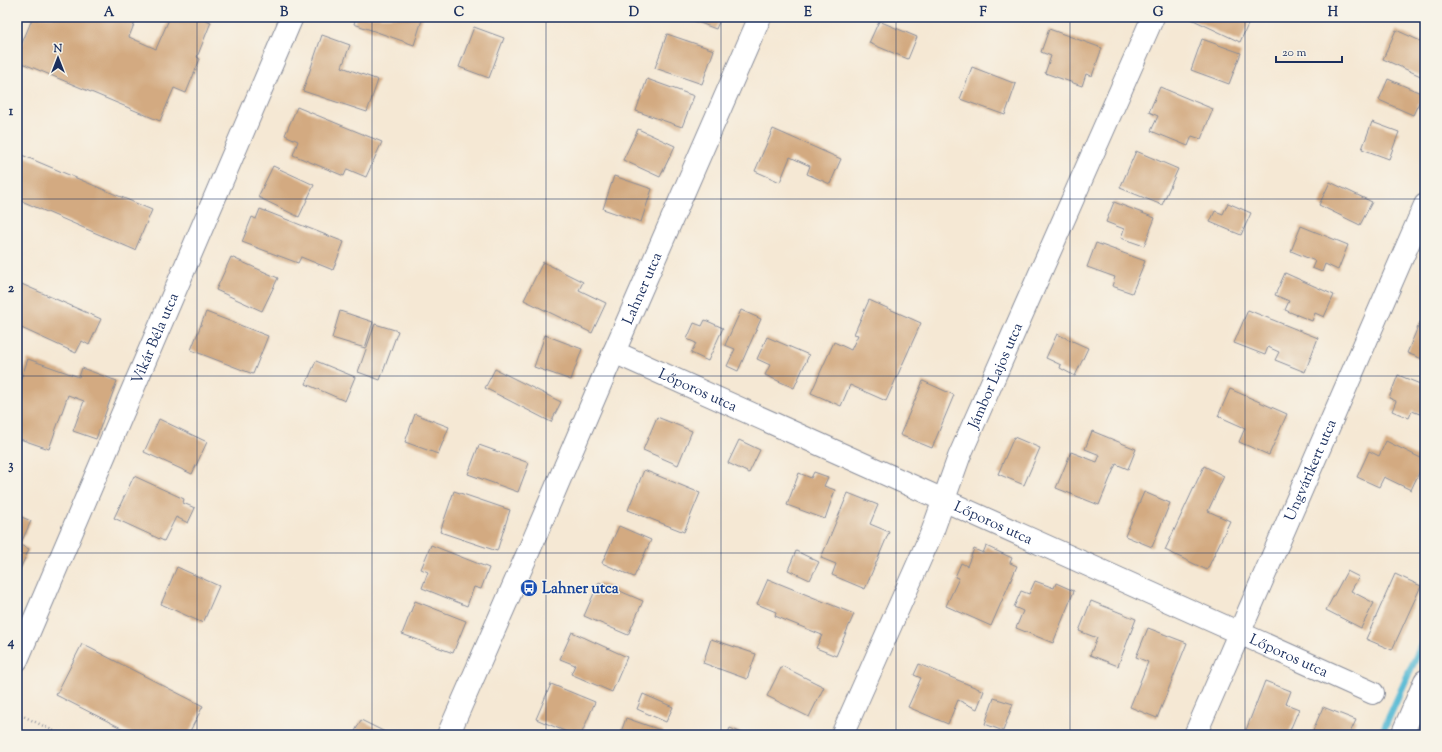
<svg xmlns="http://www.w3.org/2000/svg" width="1442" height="752" viewBox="0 0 1442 752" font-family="'Sorts Mill Goudy',serif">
<rect width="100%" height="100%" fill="#f7f3e8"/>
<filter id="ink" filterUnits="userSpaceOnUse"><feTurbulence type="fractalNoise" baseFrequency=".025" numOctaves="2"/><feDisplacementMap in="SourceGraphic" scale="8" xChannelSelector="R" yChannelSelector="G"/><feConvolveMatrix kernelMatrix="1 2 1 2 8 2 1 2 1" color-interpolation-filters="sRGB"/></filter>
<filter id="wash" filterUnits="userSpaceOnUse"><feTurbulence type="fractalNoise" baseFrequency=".012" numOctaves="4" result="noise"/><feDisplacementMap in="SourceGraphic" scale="16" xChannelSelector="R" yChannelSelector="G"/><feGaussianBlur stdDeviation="0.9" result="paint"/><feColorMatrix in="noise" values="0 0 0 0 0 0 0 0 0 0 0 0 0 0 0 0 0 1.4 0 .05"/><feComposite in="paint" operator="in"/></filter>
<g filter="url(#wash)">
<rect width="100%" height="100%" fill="#f5e8d4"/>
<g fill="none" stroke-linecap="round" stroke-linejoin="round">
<path stroke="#55b9d4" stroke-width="7" d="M1381 735 1425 637"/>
</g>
<g id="blocks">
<path fill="#d3aa81" d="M33 17H137L129 37 156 49 170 17H198L211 22 197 57 200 59 186 93 174 88 160 121 17 61V55Z
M356 17H423L414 45 354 24Z
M684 17H721L716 29Z
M1187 17H1248L1251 18 1240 42Z
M1418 17H1425V25L1420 23 1422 18Z
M879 21 917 37 908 59 869 43Z
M474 27 504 38 489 78 459 67Z
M1049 29 1102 48 1092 76 1086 74 1082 86 1045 73 1051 56 1041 52Z
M1396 30 1425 43V78L1383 59Z
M667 34 714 50 702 84 655 68Z
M322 35 350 45 342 67 378 80 367 112 303 91Z
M1202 39 1241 53 1229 84 1191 70Z
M972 67 1016 84 1005 115 960 99Z
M647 79 694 96 682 127 636 111Z
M1388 79 1423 94 1413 115 1379 100Z
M1160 87 1213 109 1201 139 1192 136 1188 146 1151 131 1158 116 1149 112Z
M297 107 382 142 366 177 347 169 344 176 293 155 298 141 285 135Z
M1372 122 1399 132 1389 159 1362 149Z
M638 129 675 146 660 177 623 160Z
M773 129 841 159 830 184 807 174 810 166 790 157 780 182 755 171Z
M1136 151 1178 169 1162 205 1120 188Z
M17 153 152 210 135 250 17 199Z
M273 166 314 185 299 217 258 197Z
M614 176 652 189 641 222 603 209Z
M1330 182 1372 202 1360 225 1319 205Z
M1114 202 1155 218 1144 246 1121 238 1124 229 1106 222Z
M1228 203 1251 213 1241 235 1210 222 1215 211 1223 214Z
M260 209 344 242 333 270 301 257 298 263 242 242 252 217 256 219Z
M1301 226 1348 245 1338 270 1325 264 1322 272 1312 268 1315 261 1291 251Z
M1096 243 1145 261 1132 293 1112 286 1115 277 1087 267Z
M231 257 278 278 262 311 216 290Z
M543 262 583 282 579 290 606 303 592 333 524 300Z
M1285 273 1334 295 1324 317 1315 313 1312 321 1285 310 1289 301 1275 295Z
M17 282 101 319 89 345 82 341 76 353 17 326Z
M869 300 921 323 886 401 850 385 841 406 811 393 834 342 851 350 858 335 854 334Z
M741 310 761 319 738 371 727 366 735 349 725 345Z
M1248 310 1318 338 1305 372 1275 360 1279 352 1268 347 1265 355 1234 343Z
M340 311 373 322 365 348 332 338Z
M206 312 268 336 253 374 191 350Z
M705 320 723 328 708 361 691 353 696 343 687 339 694 323 702 326Z
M1420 322 1425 324V360L1407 353Z
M375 324 398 331 380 380 358 372Z
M1057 334 1088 348 1075 376 1060 368 1061 365 1046 358Z
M545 335 582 349 571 380 534 367Z
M767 337 809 355 794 388 765 375 770 365 757 359Z
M28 359 79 377 82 368 117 381 96 439 73 431 84 401 68 395 49 449 17 438V390Z
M316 361 355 377 345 401 306 384Z
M495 369 561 402 551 422 485 388Z
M1398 375 1425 386V416L1412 411 1409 418 1392 411 1396 401 1389 398Z
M923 381 954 395 932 448 900 435Z
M1230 389 1287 414 1269 455 1239 442 1245 428 1218 416Z
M415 414 449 427 438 454 405 442Z
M657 417 692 431 678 465 643 450Z
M159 419 207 442 192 474 144 452Z
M1092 431 1136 449 1128 469 1116 464 1099 505 1056 488 1071 452 1097 462 1100 455 1085 449Z
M1014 437 1040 448 1024 485 998 474Z
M739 440 760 450 749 473 728 463Z
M1386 441 1425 460 1411 490 1384 477 1379 487 1357 477 1369 451 1379 456Z
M479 445 529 463 518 492 468 474Z
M1204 466 1224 476 1208 511 1230 521 1207 570 1165 550Z
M644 470 700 493 684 532 628 510Z
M814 472 828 477 824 486 835 490 825 519 787 505 799 473 811 478Z
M134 476 184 499 183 503 195 508 188 523 176 517 164 541 114 518Z
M454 491 510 510 497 551 440 532Z
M1144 492 1170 503 1152 547 1125 536Z
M848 493 878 505 870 524 889 532 865 589 832 575 836 564 821 558Z
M17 515 31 521 20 545 29 549 17 576Z
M619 526 651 540 634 577 602 563Z
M431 545 489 568 481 589 474 587 467 606 422 588 428 572 421 569Z
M986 546 1012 558 1010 563 1017 566 991 626 946 606 959 578 955 577 961 563 967 566 974 549 983 553Z
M796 551 819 562 810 580 788 570Z
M177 567 219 586 203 623 161 604Z
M1347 571 1359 577 1351 591 1374 603 1361 628 1326 610Z
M1395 574 1421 586 1392 650 1366 639Z
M768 579 854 614 836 656 816 648 822 635 775 616 776 612 757 604Z
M1035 581 1054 588 1056 583 1074 591 1053 643 1016 628 1023 611 1014 607 1021 591 1029 594Z
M599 582 643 601 628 635 584 616Z
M415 601 466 621 453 653 402 634Z
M1091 601 1136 619 1118 666 1090 655 1097 638 1079 631Z
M1148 628 1187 643 1157 718 1130 707 1148 662 1136 657Z
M572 632 627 657 612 692 571 674 575 665 560 659Z
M711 639 756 654 747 679 703 663Z
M82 644 203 706 188 735H135L56 695Z
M919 664 984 691 977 709 958 700 948 724 908 707 921 678 914 675Z
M782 666 824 687 809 717 767 696Z
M1265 681 1291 691 1286 704 1299 709 1288 735H1244Z
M551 684 595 702 581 735H574L536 719Z
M643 694 673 707 666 722 637 709Z
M994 698 1013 704 1003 731 985 724Z
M1323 707 1356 720 1349 735H1311Z
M626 718 663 731 662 735H620Z
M361 720 391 735H353Z
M730 728 747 735H727Z"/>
</g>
</g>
<g filter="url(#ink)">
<use href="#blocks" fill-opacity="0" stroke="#888c99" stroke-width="1"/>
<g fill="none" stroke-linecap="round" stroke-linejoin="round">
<defs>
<g id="street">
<path id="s1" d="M614 352 1373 693"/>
<path id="s2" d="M17 660 292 17"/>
<path id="s3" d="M448 735 534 539 614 352 760 17"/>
<path id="s4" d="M842 735 933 530 959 457 1153 17"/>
<path id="s5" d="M1195 735 1425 205"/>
<path d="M1402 735 1425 681"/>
</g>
</defs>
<use href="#street" stroke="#888c99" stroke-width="24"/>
<path stroke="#888c99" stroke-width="2.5" stroke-dasharray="1 3" stroke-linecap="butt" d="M17 713 62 735"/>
<use href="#street" stroke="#fff" stroke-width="22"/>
</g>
</g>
<path fill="none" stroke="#1b2f5e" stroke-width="1" stroke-opacity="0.55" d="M197 17V735M372 17V735M546 17V735M721 17V735M896 17V735M1070 17V735M1245 17V735M17 199H1425M17 376H1425M17 553H1425"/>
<defs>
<symbol id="bus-disc" viewBox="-11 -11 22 22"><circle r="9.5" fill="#1a4fb4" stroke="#f7f3e8"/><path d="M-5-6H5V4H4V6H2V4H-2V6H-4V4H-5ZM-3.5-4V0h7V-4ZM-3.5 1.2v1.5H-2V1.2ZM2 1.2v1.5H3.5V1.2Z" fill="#fff"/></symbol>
</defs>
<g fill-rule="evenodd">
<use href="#bus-disc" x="519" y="578" width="20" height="20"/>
</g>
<g text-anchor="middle" stroke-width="3" stroke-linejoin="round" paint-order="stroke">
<g font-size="15" fill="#1b2f5e" stroke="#f7f3e8">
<text dy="5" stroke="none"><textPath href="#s3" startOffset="487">Lahner utca</textPath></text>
<text dy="5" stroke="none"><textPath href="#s2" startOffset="350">Vikár Béla utca</textPath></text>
<text dy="5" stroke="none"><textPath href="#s4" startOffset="391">Jámbor Lajos utca</textPath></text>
<text dy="5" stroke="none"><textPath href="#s1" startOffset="92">Lőporos utca</textPath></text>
<text dy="5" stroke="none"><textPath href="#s5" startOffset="289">Ungvárikert utca</textPath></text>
<text dy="5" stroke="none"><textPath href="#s1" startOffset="416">Lőporos utca</textPath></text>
<text dy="5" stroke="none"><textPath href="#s1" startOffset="740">Lőporos utca</textPath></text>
</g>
<g font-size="15" font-weight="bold" fill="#164399" stroke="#f7f3e8" text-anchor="start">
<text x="542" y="593">Lahner utca</text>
</g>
</g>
<rect width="1442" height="752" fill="none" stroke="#f7f3e8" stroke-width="44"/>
<g transform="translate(58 58)" stroke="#f7f3e8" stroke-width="3" paint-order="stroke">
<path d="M0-3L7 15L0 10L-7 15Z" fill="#1b2f5e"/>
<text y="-6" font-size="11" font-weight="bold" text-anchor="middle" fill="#1b2f5e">N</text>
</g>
<path d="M1276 56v6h66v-6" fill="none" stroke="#1b2f5e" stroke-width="2"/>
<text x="1282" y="56" font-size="12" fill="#1b2f5e" stroke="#f7f3e8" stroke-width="3" paint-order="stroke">20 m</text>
<rect x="22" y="22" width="1398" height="708" fill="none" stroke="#1b2f5e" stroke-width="1.5"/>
<g font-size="13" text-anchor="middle" font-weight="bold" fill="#1b2f5e">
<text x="109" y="16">A</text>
<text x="284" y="16">B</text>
<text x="459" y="16">C</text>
<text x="634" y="16">D</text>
<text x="808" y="16">E</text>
<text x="983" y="16">F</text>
<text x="1158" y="16">G</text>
<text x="1333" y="16">H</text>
<text x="11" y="115">1</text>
<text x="11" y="292">2</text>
<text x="11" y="469">3</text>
<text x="11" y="646">4</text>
</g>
</svg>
